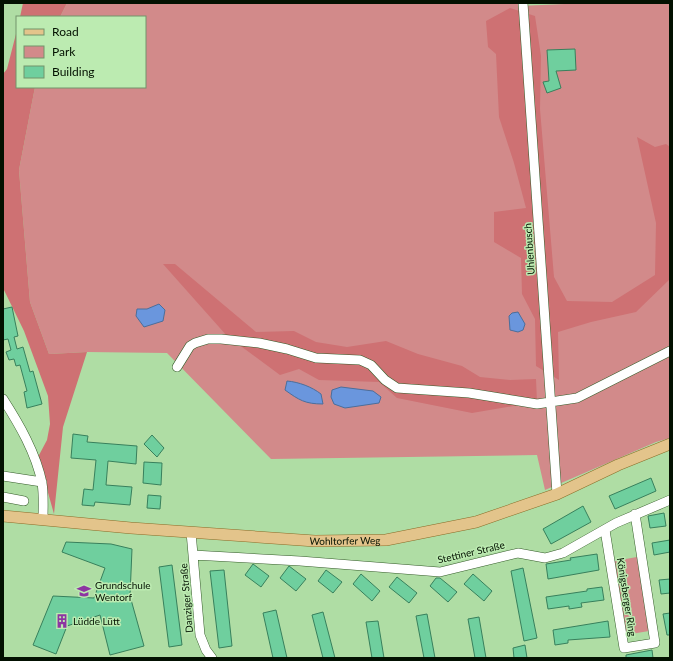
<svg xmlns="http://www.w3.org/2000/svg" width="673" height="661" viewBox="0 0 673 661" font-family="Lato,sans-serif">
<rect width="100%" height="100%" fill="#afdda4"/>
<path fill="#d28a8a" d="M67 3H518L519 6 587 3H670V438L656 442 545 490 537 455 271 459 167 353 87 352 49 354 30 302 19 170 35 87H145V17H60Z
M637 557 649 631 625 635 614 561Z"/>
<path fill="#ce7173" d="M23 3H67L60 17H20Z
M510 8 535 16 541 56 540 109 554 277 567 301 612 302 655 275 656 223 637 137 655 147 666 144 670 147V279L636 312 591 322 558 332 559 380 536 366 535 319 522 294 521 258 494 242V212L526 208 514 163 499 117 496 54 488 47 486 21Z
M17 30V87H35L19 170 30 302 49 354 87 352 63 427 54 514 38 457 47 440 50 424 48 396 24 331 3 288V74L7 69Z
M163 264H175L256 332 294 331 316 342 347 347 386 341 418 354 462 366 480 377 510 380 536 379 537 402 472 413 397 398 379 382 319 380 299 369 280 375 227 336Z"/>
<path fill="#6a96dd" stroke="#4b6e9b" d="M159 304 165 310 163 321 144 327 136 316 137 309H147Z
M518 312 525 324 523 330 518 332 510 330 509 316 512 313Z
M287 381C299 382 312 387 321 394L323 404C305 404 299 400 285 390Z
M341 387 373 391 381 397 379 403 345 408 334 404 331 397 332 390Z"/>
<path fill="#6fcf9e" stroke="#38805c" d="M575 49 576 70 556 71 561 88 547 93 543 82 549 81 547 50Z
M12 307 18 336 14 337 17 349 23 347 30 372 33 371 42 404 27 408 24 392 27 391 20 365 16 366 14 359 9 360 6 352 11 350 8 339 3 340V309Z
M73 434 88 436 87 442 137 446 136 464 108 461 106 485 132 487 130 505 95 502 94 506 82 505 84 489 93 490 96 460 71 458Z
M152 435 164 448 157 457 144 444Z
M144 462 162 463 161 485 143 483Z
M651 478 656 491 615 509 609 496Z
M148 495 161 496 160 509 147 508Z
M583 506 591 522 551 544 543 529Z
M664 513 666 526 650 528 648 516Z
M670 540V552L654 555 652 543Z
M66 542 111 544 132 549 130 596 144 646 110 655 100 615 67 626 56 654 33 645 53 596 94 598 105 568 62 552Z
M597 554 599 570 548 579 546 564 571 560 570 558Z
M253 564 269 576 261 587 245 575Z
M172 565 182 645 169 647 159 567Z
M289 566 306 579 296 591 280 578Z
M523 568 537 638 524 641 511 571Z
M224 570 232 646 219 648 210 571Z
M326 570 342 582 333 593 318 581Z
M361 574 380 591 372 601 353 584Z
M473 574 492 591 484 601 464 584Z
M397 577 417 593 409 603 389 587Z
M436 578H440L457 592 448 602 430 586Z
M670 579V593L661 594 659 580Z
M602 587 604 600 581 603 582 607 569 609V606L548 609 546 597 587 591V589Z
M276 610 287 658H273L263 613Z
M323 612 335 658H323L312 615Z
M670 613V635H667L663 614Z
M427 614 435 658H424L416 616Z
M479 617 486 658H475L468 619Z
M378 621 384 658H372L366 622Z
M608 621 610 637 568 640V643L555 645 553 630Z
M525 645 527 658H514L513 648Z
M652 650 653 658H626V655Z"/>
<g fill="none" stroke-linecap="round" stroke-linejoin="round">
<defs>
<path id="minor" d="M523 3 557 494
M177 367 190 346 195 343 208 339H221L259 343 287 349 316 358 360 360 371 365 385 380 397 388 469 393 537 404 577 398 670 351
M3 399C19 424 36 453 42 483 44 495 43 508 43 520
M3 476 42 482
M3 497 24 501
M605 530 624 648 655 643 635 514
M191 532 200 635 206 650 212 658
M193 555 300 561 440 572 518 553 545 558 563 553 616 523 670 500"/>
<g id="major">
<path id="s1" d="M3 516 131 528 315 541 386 540 476 522 557 494 618 465 670 444"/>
</g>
</defs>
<use href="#minor" stroke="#345c29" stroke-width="10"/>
<use href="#major" stroke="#896c28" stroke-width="12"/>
<use href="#minor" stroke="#fff" stroke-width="9"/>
<use href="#major" stroke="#e3c48b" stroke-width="11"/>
</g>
<defs>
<symbol id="school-bare" viewBox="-9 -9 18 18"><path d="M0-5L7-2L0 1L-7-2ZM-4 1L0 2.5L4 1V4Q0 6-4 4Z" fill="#8d35a2" stroke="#bcebb1" stroke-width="2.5" paint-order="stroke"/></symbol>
<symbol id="building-bare" viewBox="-9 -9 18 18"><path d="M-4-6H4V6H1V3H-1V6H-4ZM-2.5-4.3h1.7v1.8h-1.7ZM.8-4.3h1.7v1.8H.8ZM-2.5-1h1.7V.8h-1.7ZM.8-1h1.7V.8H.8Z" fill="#8d35a2" stroke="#bcebb1" stroke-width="2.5" paint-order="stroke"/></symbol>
</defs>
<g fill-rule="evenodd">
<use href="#school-bare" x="74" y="581" width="20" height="20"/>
<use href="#building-bare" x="52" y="611" width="20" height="20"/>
</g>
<g text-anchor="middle" stroke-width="3" stroke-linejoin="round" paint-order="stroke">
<g font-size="10" fill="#031101" stroke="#bcebb1">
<text transform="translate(529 249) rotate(-94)" y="4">Uhlenbusch</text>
<text dy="4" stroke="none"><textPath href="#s1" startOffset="343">Wohltorfer Weg</textPath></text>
<text transform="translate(471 552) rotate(-13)" y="4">Stettiner Straße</text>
<text transform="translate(627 597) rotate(81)" y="4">Königsberger Ring</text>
<text transform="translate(186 598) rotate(-95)" y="4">Danziger Straße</text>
</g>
<g font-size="10" fill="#031101" stroke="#bcebb1" text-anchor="start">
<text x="95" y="589">Grundschule<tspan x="95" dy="12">Wentorf</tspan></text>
<text x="73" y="625">Lüdde Lütt</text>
</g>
</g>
<rect width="673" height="661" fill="none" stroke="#031101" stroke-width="8"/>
<rect x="16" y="16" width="130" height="72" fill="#bcebb1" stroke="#72946b"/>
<rect x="24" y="29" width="20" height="6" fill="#e3c48b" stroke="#72946b"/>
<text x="52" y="36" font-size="12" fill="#031101">Road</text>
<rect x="24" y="46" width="20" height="12" fill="#d28a8a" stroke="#72946b"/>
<text x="52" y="56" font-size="12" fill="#031101">Park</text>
<rect x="24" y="66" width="20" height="12" fill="#6fcf9e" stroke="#72946b"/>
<text x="52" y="76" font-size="12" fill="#031101">Building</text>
</svg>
